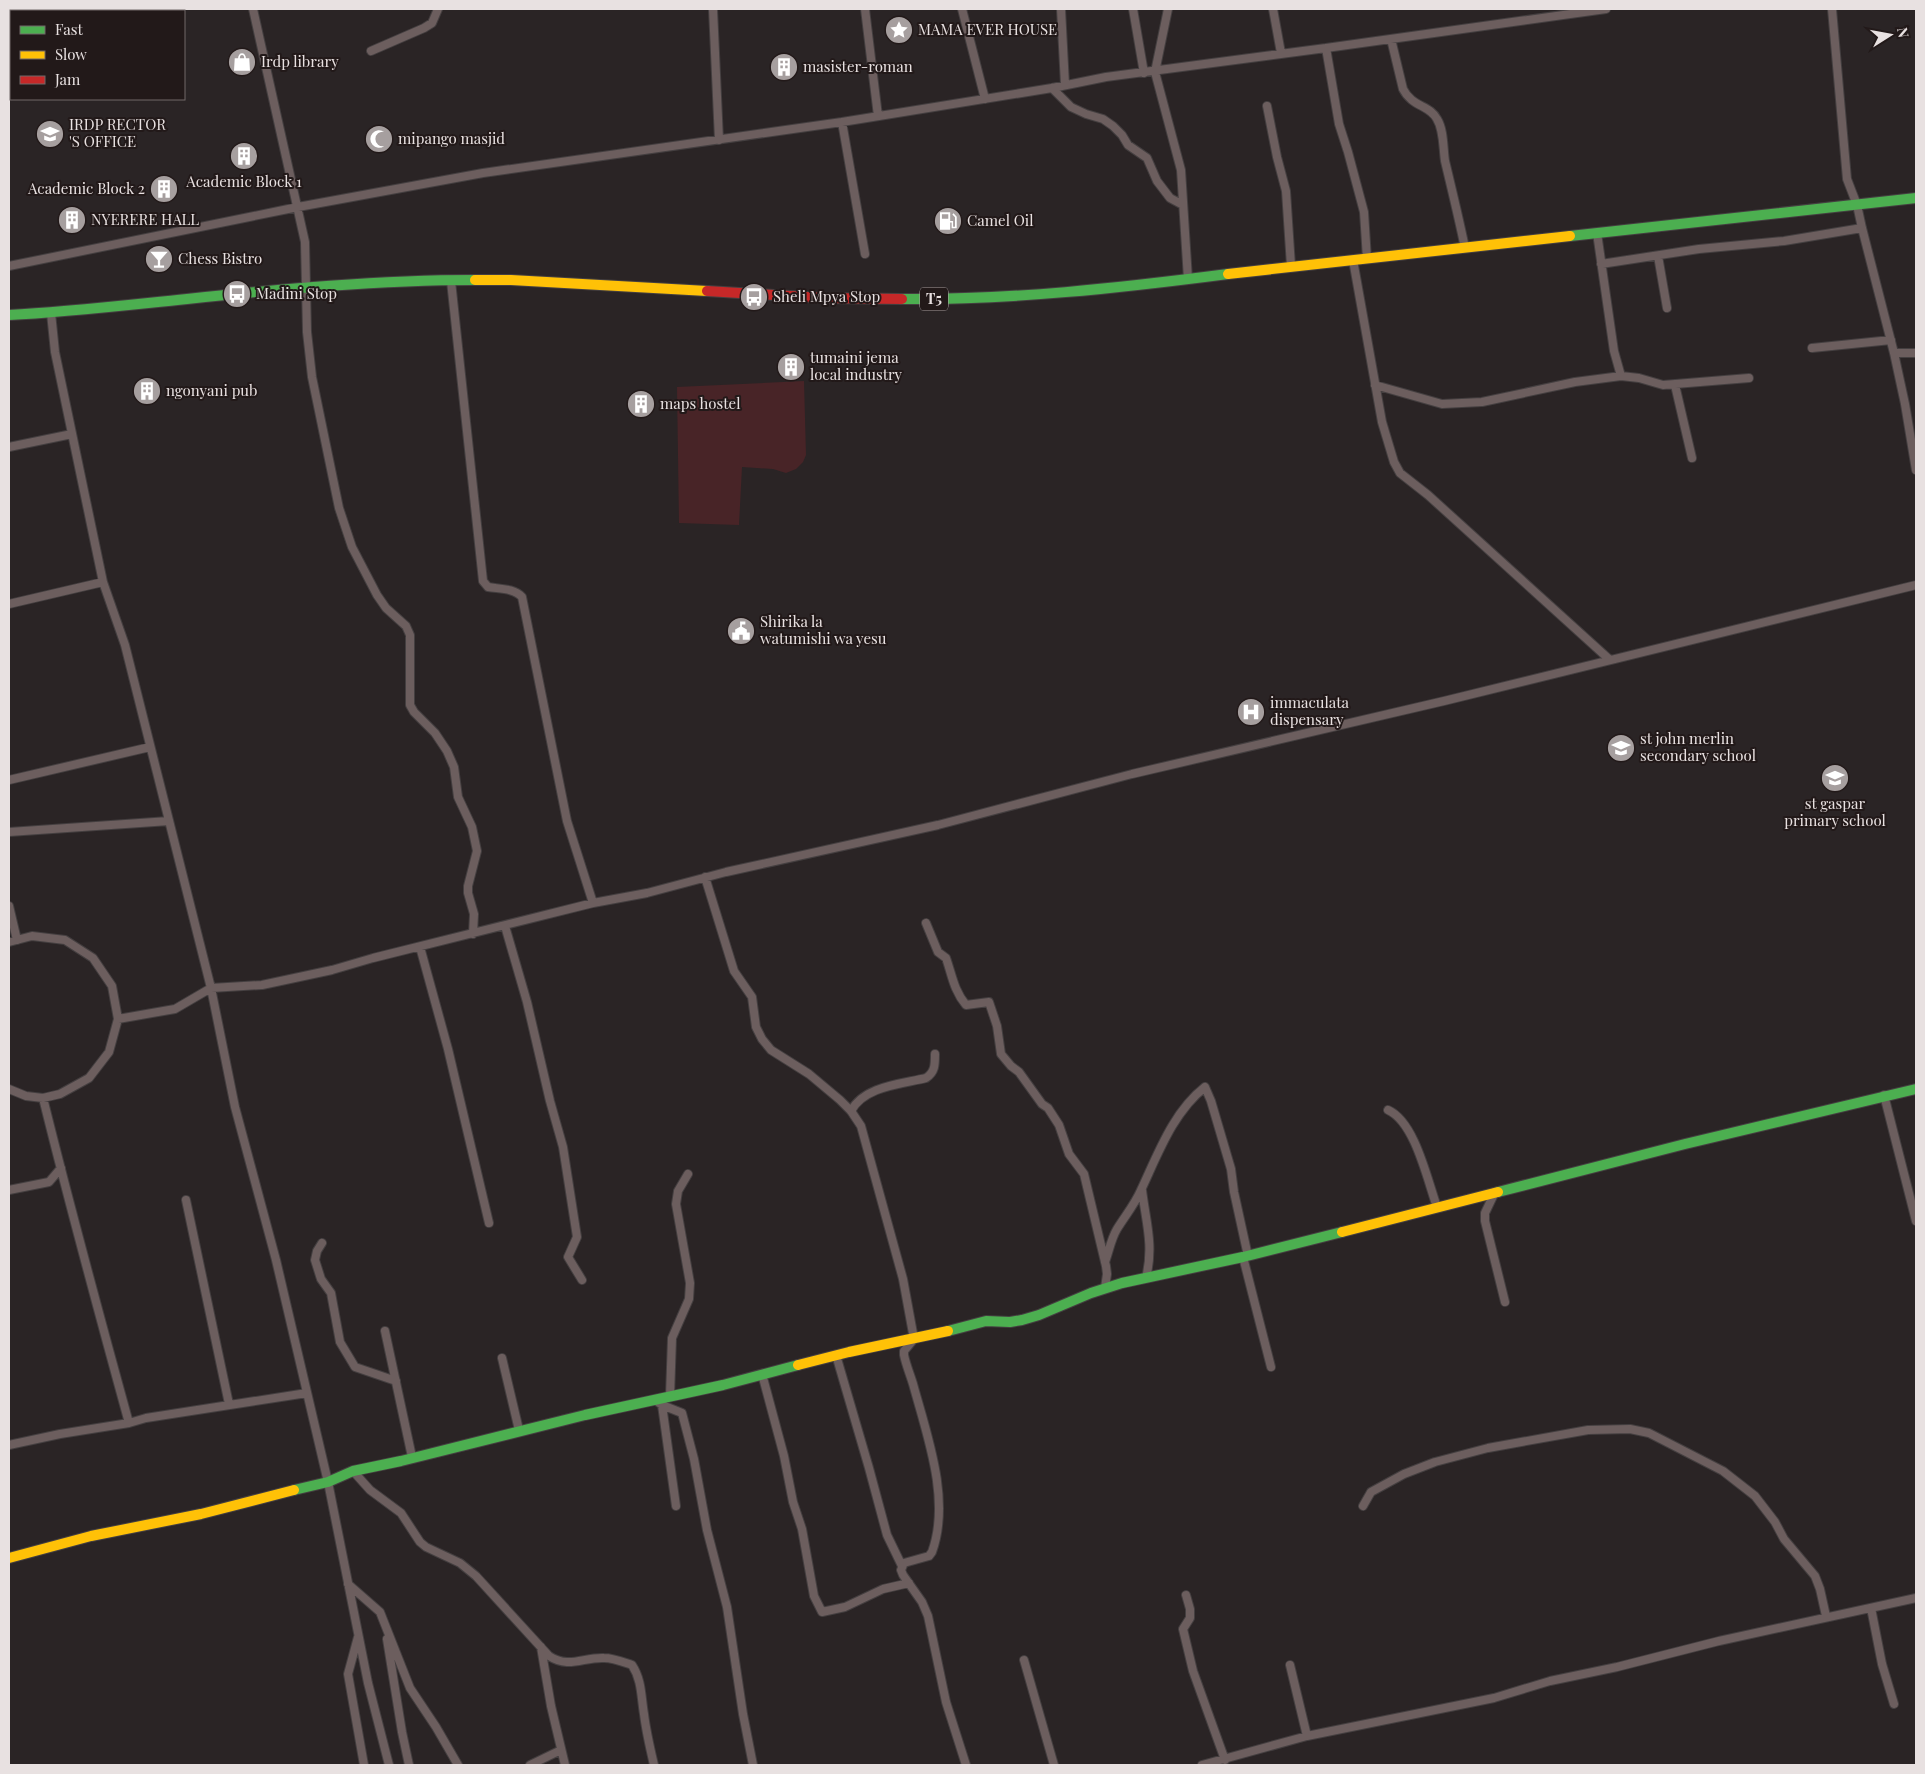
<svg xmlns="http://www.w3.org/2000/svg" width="1925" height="1774" viewBox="0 0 1925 1774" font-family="'Playfair Display',serif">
<rect width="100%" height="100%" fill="#2a2425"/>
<path fill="#482427" d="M804 381 806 455 803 462 796 469 786 473 773 469 742 467 739 525 679 523 677 387Z"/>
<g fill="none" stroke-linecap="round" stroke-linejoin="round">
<defs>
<path id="street" d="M253 9 305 242 307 332 312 377 339 508 352 547 377 595 386 608 406 626 410 635V705L414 712 435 733 447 751 454 767 458 797 472 827 477 851 468 886V893L474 914 473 934
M713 9 719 140
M865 9 878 116
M962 9 985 99
M1061 9 1065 85
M1133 9 1144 73
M1168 9 1155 72 1181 170 1188 279
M1273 9 1281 53
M1832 9 1847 179 1857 205 1862 228 1894 353 1905 404 1916 470
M1391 39 1403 89C1412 107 1430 105 1437 119 1444 130 1443 148 1445 161 1452 190 1459 219 1465 248
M1326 48 1339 124 1348 152 1364 212 1367 259
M371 51 424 28 432 23 438 9
M1052 88 1071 107 1086 114 1103 119 1113 126 1122 135 1128 145 1147 158 1157 181 1170 198 1183 205
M1267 106 1277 157 1286 191 1291 266
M842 122 865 254
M1597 233 1614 351 1621 376 1639 378 1663 385 1749 378
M1658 256 1667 308
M1353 260 1382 422 1394 462 1400 473 1428 495 1610 660
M1601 264 1699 249 1784 241 1862 228
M9 266 298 207 483 173 842 122 1052 88 1106 77 1326 48 1606 9
M451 281 483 581 488 587C499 589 514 588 522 597L567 821 593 903
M51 313 55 352 103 582 125 645 211 988 235 1107 276 1260 328 1482 368 1683 389 1765
M1812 348 1891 340
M1894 353H1916
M1375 385 1442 404 1482 402 1575 382 1621 376
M1675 385 1692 458
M9 447 72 434
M9 604 103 582
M9 780 150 747
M9 832 169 821
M705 877 734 971 752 997 756 1027 762 1039 771 1050 809 1074 840 1100 851 1111 861 1126 903 1279 914 1339 904 1351V1355C906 1365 910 1374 913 1384 927 1435 951 1500 932 1552L929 1556 904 1563 901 1570 903 1575 922 1602 928 1616 946 1702 966 1765
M9 906 17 940
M926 923 938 952 946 958C952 975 954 991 966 1005L989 1002 997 1026 1001 1054 1011 1066 1019 1072 1042 1104 1048 1108 1059 1125 1069 1154 1084 1174 1106 1266 1107 1274 1105 1288
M505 926 527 1002 550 1101 563 1147 577 1237 568 1257 582 1280
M9 942 32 936 65 940 93 958 112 986 118 1019 109 1052 89 1078 60 1094 43 1098 26 1096 9 1089
M420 947 448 1049 489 1223
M118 1019 175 1009 211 988 262 985 332 970 373 958 593 903 647 893 726 872 938 825 1132 774 1444 701 1916 585
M1884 1095 1916 1221
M43 1098C70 1207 99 1314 129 1423
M1388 1110C1415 1122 1427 1179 1437 1207
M851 1111C864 1086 902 1084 926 1078 935 1072 935 1065 935 1054
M9 1190 49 1182 61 1168
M1142 1190C1146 1223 1154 1245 1146 1278
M1495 1192 1485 1213V1221L1505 1302
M186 1200 229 1404
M322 1243 317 1251 315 1260 321 1279 331 1293 340 1342 355 1367 396 1381
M1243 1257 1271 1367
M1105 1262C1109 1251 1111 1239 1117 1229 1125 1216 1135 1204 1141 1190 1158 1154 1173 1112 1205 1087L1211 1101 1231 1169 1234 1192 1248 1256
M385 1331 412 1457
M836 1355 869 1468 887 1535 902 1566
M502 1358 519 1430
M762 1374 784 1456 793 1502 802 1529 814 1596 822 1612 845 1607 883 1589 909 1583
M670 1396 672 1338 689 1299 690 1283 676 1204 678 1191 688 1174
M655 1400 662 1405 682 1413 694 1459 707 1530 727 1607 743 1714 753 1765
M662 1405 676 1506
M9 1445 60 1434 129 1423 146 1418 307 1393
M353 1471 370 1490 401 1513 420 1542 426 1547 460 1563 476 1576 549 1656C569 1669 583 1657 604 1658 613 1658 623 1662 632 1665 642 1680 641 1697 644 1714 646 1731 650 1748 654 1765
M1363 1506 1371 1492 1404 1474 1435 1462 1488 1448 1588 1430 1630 1429 1649 1433 1723 1471 1755 1496 1775 1522 1784 1539 1815 1576 1820 1589 1826 1616
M348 1584 380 1612 410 1688 436 1727 458 1765
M1186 1595 1190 1609V1618L1183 1629 1193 1671 1225 1760
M1871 1608 1882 1664 1894 1704
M358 1637 348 1674 364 1765
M387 1639 402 1732 409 1765
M541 1647 551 1706 565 1765
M1024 1660 1054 1765
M1290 1665 1307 1736
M530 1765 561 1750
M1202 1765 1307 1736 1494 1698 1550 1681 1617 1667 1719 1641 1916 1598"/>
<path id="fast" d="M1570 236 1916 198
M902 299C1011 300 1120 288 1228 274
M9 315C68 312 127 305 187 299 282 289 378 280 475 280
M1498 1192 1685 1144 1916 1089
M948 1331 986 1321 1010 1322 1022 1320 1039 1315 1091 1293 1122 1283 1243 1257 1342 1232
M294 1490 328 1482 353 1471 401 1461 585 1415 723 1385 798 1365"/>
<path id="slow" d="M1228 274 1570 236
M475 280H511L707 291
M1342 1232 1498 1192
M798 1365 849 1352 948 1331
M9 1558 91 1536 201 1514 294 1490"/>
<path id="jam" d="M707 291 823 298 902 299"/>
</defs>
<use href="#street" stroke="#443f40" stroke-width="10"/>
<use href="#fast" stroke="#443f40" stroke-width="12"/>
<use href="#slow" stroke="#443f40" stroke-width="12"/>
<use href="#jam" stroke="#443f40" stroke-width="12"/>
<use href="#street" stroke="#6c5e5e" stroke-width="8"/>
<use href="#fast" stroke="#4caf50" stroke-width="10"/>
<use href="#slow" stroke="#ffc107" stroke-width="10"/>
<use href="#jam" stroke="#c62828" stroke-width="10"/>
</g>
<defs>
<symbol id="sight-disc" viewBox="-11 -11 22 22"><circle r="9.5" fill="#a69f9f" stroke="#221919"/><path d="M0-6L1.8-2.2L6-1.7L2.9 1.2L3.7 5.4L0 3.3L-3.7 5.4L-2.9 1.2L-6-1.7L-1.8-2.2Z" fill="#fff"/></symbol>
<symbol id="shop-disc" viewBox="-11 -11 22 22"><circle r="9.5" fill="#a69f9f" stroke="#221919"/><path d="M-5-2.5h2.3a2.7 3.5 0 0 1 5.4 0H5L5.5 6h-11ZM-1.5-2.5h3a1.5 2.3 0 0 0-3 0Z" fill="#fff"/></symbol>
<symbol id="building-disc" viewBox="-11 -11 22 22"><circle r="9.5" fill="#a69f9f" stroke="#221919"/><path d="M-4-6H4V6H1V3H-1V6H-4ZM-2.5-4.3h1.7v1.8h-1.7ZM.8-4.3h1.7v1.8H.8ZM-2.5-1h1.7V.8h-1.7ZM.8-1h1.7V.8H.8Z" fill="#fff"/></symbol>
<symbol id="university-disc" viewBox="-11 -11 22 22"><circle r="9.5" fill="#a69f9f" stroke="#221919"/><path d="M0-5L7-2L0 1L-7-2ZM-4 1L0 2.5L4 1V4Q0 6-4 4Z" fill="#fff"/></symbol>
<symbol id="mosque-disc" viewBox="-11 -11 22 22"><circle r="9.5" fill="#a69f9f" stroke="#221919"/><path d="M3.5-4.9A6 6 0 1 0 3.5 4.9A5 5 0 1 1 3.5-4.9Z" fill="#fff"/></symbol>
<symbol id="fuel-disc" viewBox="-11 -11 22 22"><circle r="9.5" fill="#a69f9f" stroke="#221919"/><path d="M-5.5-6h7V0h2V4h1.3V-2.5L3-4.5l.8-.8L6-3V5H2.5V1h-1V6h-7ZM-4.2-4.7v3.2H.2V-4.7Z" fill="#fff"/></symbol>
<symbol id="bar-disc" viewBox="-11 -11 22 22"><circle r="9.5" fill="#a69f9f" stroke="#221919"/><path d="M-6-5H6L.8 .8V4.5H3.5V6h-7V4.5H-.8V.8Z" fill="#fff"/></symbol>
<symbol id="bus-disc" viewBox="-11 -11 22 22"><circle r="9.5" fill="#a69f9f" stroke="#221919"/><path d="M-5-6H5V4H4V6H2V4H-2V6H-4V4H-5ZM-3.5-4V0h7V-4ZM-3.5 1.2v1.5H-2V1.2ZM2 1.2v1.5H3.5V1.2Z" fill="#fff"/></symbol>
<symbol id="civic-disc" viewBox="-11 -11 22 22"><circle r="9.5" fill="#a69f9f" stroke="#221919"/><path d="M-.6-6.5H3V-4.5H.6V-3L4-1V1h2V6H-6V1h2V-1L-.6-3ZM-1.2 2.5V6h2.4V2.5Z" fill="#fff"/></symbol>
<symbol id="hospital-disc" viewBox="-11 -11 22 22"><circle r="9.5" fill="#a69f9f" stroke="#221919"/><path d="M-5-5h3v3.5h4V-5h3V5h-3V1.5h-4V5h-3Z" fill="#fff"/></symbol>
<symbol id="school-disc" viewBox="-11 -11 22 22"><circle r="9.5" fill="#a69f9f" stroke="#221919"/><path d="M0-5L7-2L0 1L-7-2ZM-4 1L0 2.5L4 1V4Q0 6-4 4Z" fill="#fff"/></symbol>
</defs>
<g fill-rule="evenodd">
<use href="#sight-disc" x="883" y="14" width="32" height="32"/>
<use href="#shop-disc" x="226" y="46" width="32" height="32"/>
<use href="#building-disc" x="768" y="51" width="32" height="32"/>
<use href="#university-disc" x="34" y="118" width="32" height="32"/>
<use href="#mosque-disc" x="363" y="123" width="32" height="32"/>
<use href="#building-disc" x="228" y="140" width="32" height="32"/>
<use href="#building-disc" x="148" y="173" width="32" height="32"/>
<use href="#building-disc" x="56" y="204" width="32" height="32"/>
<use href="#fuel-disc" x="932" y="205" width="32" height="32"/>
<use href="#bar-disc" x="143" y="243" width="32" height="32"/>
<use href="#bus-disc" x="221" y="278" width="32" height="32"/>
<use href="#bus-disc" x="738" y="281" width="32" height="32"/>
<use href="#building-disc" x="775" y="351" width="32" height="32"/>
<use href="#building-disc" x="131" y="375" width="32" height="32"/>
<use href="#building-disc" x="625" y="388" width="32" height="32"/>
<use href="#civic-disc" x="725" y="615" width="32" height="32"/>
<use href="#hospital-disc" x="1235" y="696" width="32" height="32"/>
<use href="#school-disc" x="1605" y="732" width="32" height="32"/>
<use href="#school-disc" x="1819" y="762" width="32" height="32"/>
</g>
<g text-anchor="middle" stroke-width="4" stroke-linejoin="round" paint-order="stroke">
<rect fill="#221919" stroke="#ada5a5" stroke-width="1" x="920" y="287.5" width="28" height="23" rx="4"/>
<g font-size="14" font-weight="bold" fill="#e8e1e1">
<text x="934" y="304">T5</text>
</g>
<g font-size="15" fill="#e8e1e1" stroke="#221919" text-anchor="start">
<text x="918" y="35">MAMA EVER HOUSE</text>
<text x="261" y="67">Irdp library</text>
<text x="803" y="72">masister-roman</text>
<text x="69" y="130">IRDP RECTOR<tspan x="69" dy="17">'S OFFICE</tspan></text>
<text x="398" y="144">mipango masjid</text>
<text x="244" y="187" text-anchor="middle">Academic Block 1</text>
<text x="145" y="194" text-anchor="end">Academic Block 2</text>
<text x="91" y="225">NYERERE HALL</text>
<text x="967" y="226">Camel Oil</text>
<text x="178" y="264">Chess Bistro</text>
<text x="256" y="299">Madini Stop</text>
<text x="773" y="302">Sheli Mpya Stop</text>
<text x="810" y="363">tumaini jema<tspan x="810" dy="17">local industry</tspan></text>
<text x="166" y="396">ngonyani pub</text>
<text x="660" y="409">maps hostel</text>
<text x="760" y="627">Shirika la<tspan x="760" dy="17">watumishi wa yesu</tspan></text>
<text x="1270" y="708">immaculata<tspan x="1270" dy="17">dispensary</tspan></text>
<text x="1640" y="744">st john merlin<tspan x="1640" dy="17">secondary school</tspan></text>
<text x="1835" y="809" text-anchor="middle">st gaspar<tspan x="1835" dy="17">primary school</tspan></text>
</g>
</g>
<rect width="1925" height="1774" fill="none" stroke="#e8e1e1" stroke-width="20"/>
<rect x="10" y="10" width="175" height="90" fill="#221919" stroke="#716969"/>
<rect x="20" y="26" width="25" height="8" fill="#4caf50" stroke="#716969"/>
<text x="55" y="35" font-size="15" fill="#e8e1e1">Fast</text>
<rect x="20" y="51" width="25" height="8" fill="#ffc107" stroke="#716969"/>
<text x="55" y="60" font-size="15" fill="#e8e1e1">Slow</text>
<rect x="20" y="76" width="25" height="8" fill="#c62828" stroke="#716969"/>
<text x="55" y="85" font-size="15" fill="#e8e1e1">Jam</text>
<g transform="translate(1890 35) rotate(79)" stroke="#221919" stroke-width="4" paint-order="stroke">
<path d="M0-4L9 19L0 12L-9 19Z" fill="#e8e1e1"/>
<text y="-8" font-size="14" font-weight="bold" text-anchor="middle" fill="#e8e1e1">N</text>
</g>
</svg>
